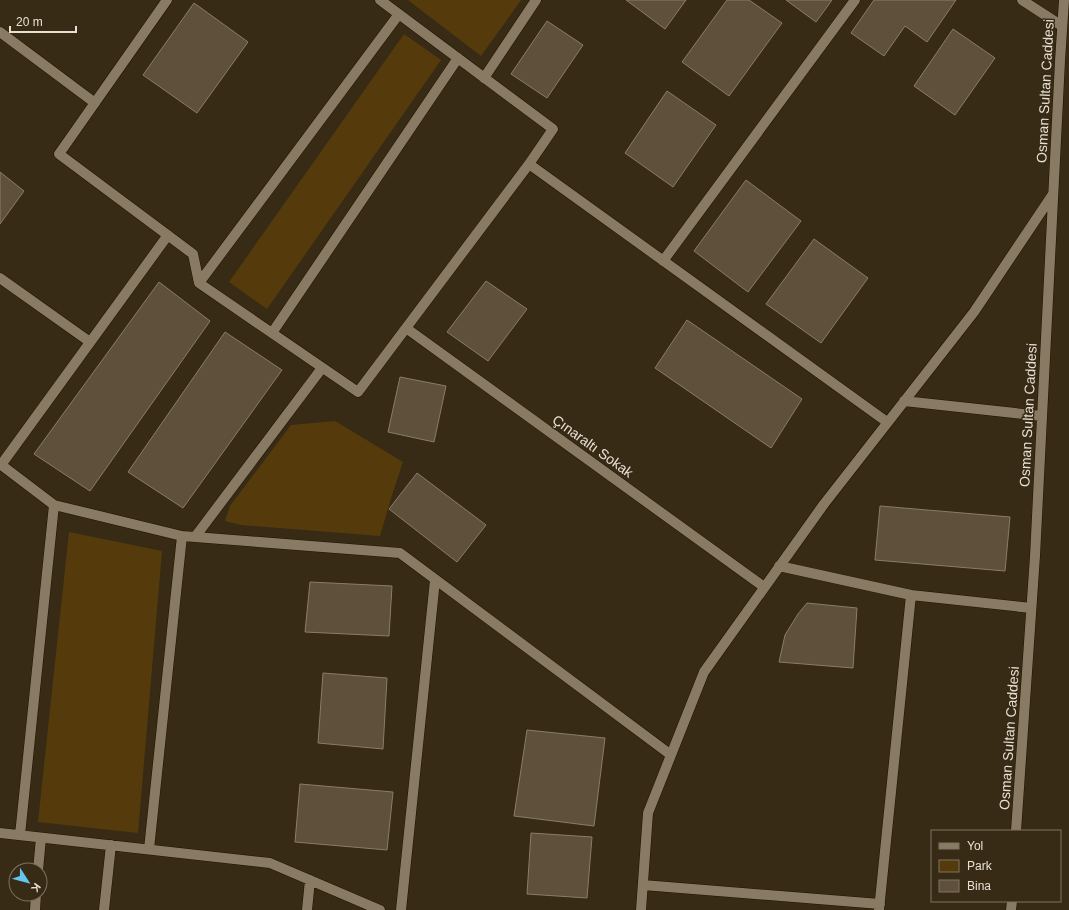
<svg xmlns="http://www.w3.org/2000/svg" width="1069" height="910" viewBox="0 0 1069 910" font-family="Helvetica,sans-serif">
<rect width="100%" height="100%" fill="#372b16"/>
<path fill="#553b0c" d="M408 0H521L481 56Z
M404 34 441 60 267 309 229 282Z
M335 421 403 462 392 495 380 536 241 525 225 521 230 506 291 425Z
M69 532 162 551 138 833 38 822Z"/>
<path fill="#5e503a" stroke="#8b7c65" d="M626 0H686L665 29Z
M727 0H749L782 23 729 96 682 62Z
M786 0H832L816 22Z
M874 0H956L927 42 905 26 884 56 851 33Z
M194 3 248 42 197 113 143 75Z
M547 21 583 45 547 98 511 74Z
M953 29 995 58 955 115 914 86Z
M667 91 716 125 673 187 625 153Z
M0 172 24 191 0 224Z
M746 180 801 221 748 292 694 251Z
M814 239 868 278 821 343 766 304Z
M486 281 527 309 488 361 447 332Z
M159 282 210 321 90 491 34 454Z
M687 320 802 399 771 448 655 368Z
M225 332 282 370 183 508 128 472Z
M400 377 446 386 434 442 388 432Z
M417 473 486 525 457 562 389 509Z
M880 506 1010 517 1005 571 875 560Z
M310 582 392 586 389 636 305 632Z
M807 603 857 608 853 668 779 662 785 635 798 614Z
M323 673 387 678 383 749 318 743Z
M527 730 605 738 594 826 514 816Z
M300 784 393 792 387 850 295 842Z
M531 833 592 837 587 898 527 894Z"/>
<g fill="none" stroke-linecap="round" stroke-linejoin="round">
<defs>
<path id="minor" d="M167 0 59 154 193 254 199 283 358 392 529 164
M380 0 553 129 529 164 887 422
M1022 0 1062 26
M0 32 95 103
M484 78 536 0
M663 261 855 0
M0 278 90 342
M199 283 399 14
M406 328 764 587
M272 333 458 58
M904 401 1042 416
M0 464 54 505 182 536 400 553 671 755
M1 465 168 235
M195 537 322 368
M779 566 911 595 879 910
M911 595 1031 608
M1016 831 1035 556 1060 61 1064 0
M0 833 270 863 380 910
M20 835 54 505
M149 849 182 536
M38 870 41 838
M643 885 880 904
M35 910 36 894
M104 910 111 845
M307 910 310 880
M401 910 435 580
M641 910 648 813 704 672 824 504 974 312 1053 194
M1011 910 1012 901"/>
</defs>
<use href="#minor" stroke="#1f1301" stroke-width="11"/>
<use href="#minor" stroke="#897a63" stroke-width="10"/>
</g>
<g text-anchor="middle" stroke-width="3" stroke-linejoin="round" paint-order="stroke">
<g font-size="14" fill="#e8e0d3" stroke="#372b16">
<text transform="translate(1045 91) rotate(-87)" y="5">Osman Sultan Caddesi</text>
<text transform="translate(1028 415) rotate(-87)" y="5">Osman Sultan Caddesi</text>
<text transform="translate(593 446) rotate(36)" y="5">Çınaraltı Sokak</text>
<text transform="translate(1009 738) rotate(-86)" y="5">Osman Sultan Caddesi</text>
</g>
</g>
<rect x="931" y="830" width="130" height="72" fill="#372b16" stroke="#7e7362"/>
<rect x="939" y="843" width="20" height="6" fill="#897a63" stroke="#7e7362"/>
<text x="967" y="850" font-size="12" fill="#e8e0d3">Yol</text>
<rect x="939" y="860" width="20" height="12" fill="#553b0c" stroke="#7e7362"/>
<text x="967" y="870" font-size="12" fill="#e8e0d3">Park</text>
<rect x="939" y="880" width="20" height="12" fill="#5e503a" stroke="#7e7362"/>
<text x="967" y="890" font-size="12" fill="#e8e0d3">Bina</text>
<g transform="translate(28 882) rotate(126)"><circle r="19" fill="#372b16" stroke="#7e7362"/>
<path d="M0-3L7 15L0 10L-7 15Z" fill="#64c5ee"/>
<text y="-6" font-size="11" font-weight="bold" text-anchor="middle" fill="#e8e0d3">K</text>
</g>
<path d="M10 26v6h66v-6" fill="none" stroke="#e8e0d3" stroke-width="2"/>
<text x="16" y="26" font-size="12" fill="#e8e0d3" stroke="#372b16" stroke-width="3" paint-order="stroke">20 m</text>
</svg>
